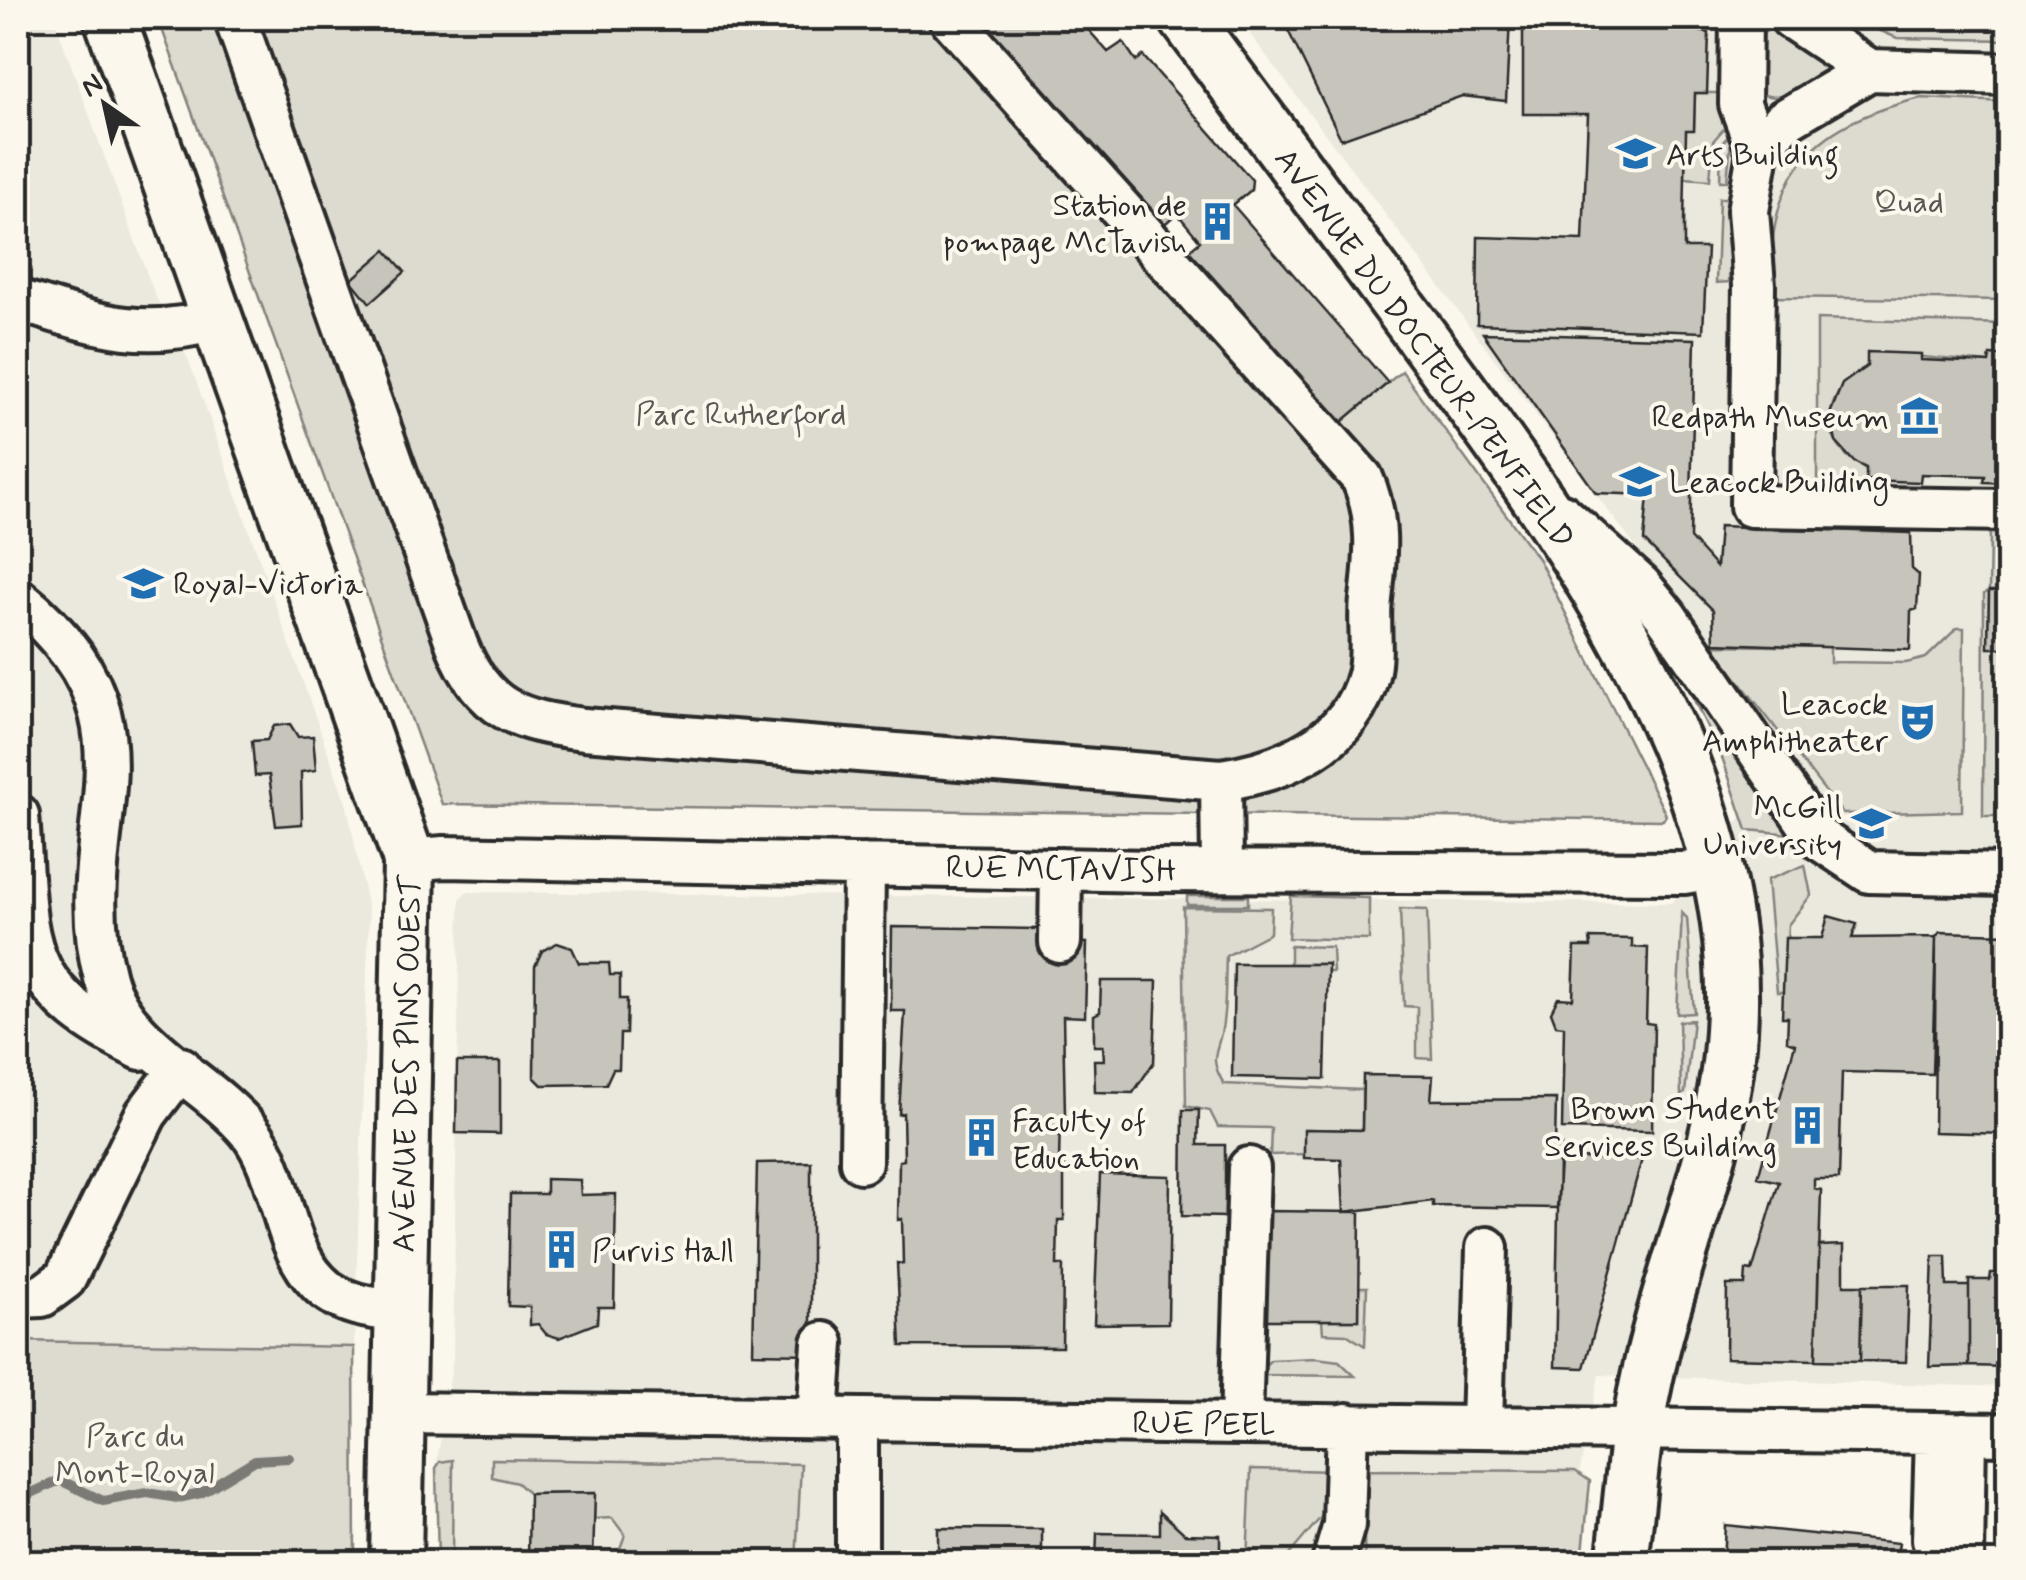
<svg xmlns="http://www.w3.org/2000/svg" width="2026" height="1580" viewBox="0 0 2026 1580" font-family="Mynerve,sans-serif">
<rect width="100%" height="100%" fill="#fbf7ec"/>
<filter id="ink" filterUnits="userSpaceOnUse"><feTurbulence type="fractalNoise" baseFrequency=".01" numOctaves="2"/><feDisplacementMap in="SourceGraphic" scale="20" xChannelSelector="R" yChannelSelector="G"/><feConvolveMatrix kernelMatrix="1 2 1 2 8 2 1 2 1" color-interpolation-filters="sRGB"/></filter>
<g filter="url(#ink)">
<path fill="#ebe8de" d="M18 18H54L154 293 189 361 347 806 369 915 354 1347 18 1341Z
M1238 18H2008V1387L1599 1375 1578 1479 1591 1501 1582 1562H436V1468L453 1358 460 899 466 892 1671 903 1789 759 1686 614Z"/>
<path fill="#dddad0" stroke="#84827e" stroke-width="2.5" d="M158 18H952L1330 431 1402 371 1539 560 1666 815 1663 820 442 804Z
M1851 18H2008V40L1897 38Z
M1773 27 1840 69C1816 80 1780 109 1757 91L1759 36Z
M1695 93H1720L1728 124 1713 141 1710 180 1685 178 1686 130 1694 129Z
M1921 98 2008 102V300L1770 297C1768 177 1803 127 1921 98Z
M1732 132 1727 181H1720L1721 144Z
M1719 198H1731L1729 282 1716 283Z
M1817 319 2008 324V356L1990 355 1989 363 1868 352 1867 366C1835 383 1816 422 1844 453 1856 466 1874 468 1876 487L1817 485Z
M1990 533 2008 534V591L1989 592 1988 647 2004 648 2001 796 2008 797V831L2000 829V816H1983L1984 594 1989 591Z
M1957 628H1964L1962 811 1843 814 1711 645 1830 647V662L1906 663 1926 658Z
M1663 636 1804 835 1747 830 1723 760Z
M1805 865 1811 895 1788 925 1784 992H1777L1767 880Z
M1187 896H1248V905H1187Z
M1291 896 1369 898V940L1288 938Z
M1183 907 1271 908 1270 933 1226 956C1225 978 1226 1001 1223 1022 1220 1052 1206 1054 1224 1084L1362 1090V1130L1305 1129 1304 1154 1270 1155 1271 1128 1218 1127 1210 1111 1186 1106Z
M1400 909 1427 910 1432 1059 1417 1058V1007L1404 1006Z
M1682 913 1687 918 1694 1013 1677 1014Z
M1290 946 1332 947 1333 972H1328L1327 964H1290Z
M1693 1020 1685 1093 1681 1095 1679 1021Z
M1359 1287H1367L1365 1346 1346 1334 1323 1333 1322 1320H1359Z
M18 1341 354 1347 355 1562H18Z
M1316 1358 1339 1361 1355 1376 1253 1375 1271 1360Z
M492 1459 801 1464 796 1562H615L625 1535 612 1518 594 1519V1493L529 1494 517 1483 492 1477Z
M453 1460 452 1562H438L436 1468 440 1462Z
M1251 1469 1336 1471 1322 1516 1283 1562H1247Z
M1361 1470 1575 1471 1590 1481 1582 1562H1365Z"/>
<g fill="none" stroke-linecap="round" stroke-linejoin="round">
<path stroke="#7b7a75" stroke-width="10" d="M23 1497 60 1480 103 1501 147 1493 178 1498 201 1493 255 1460 289 1458"/>
</g>
<path fill="#c7c4bc" stroke="#2b2b2b" stroke-width="2.5" d="M952 18H1078L1108 52 1123 42 1136 61 1143 56 1252 180 1251 190 1233 205 1388 383 1330 432 1180 258 1200 241 1177 213 1148 239Z
M1282 18H1510L1506 101 1462 96 1341 139Z
M1523 18H1698V31L1709 33 1707 93H1695L1694 130H1686L1684 224V248H1707L1703 332 1477 324 1478 237 1583 240 1588 114H1523Z
M386 250 405 272 370 303 351 280Z
M1483 333 1695 339 1690 538 1716 567 1719 526 1911 533 1912 569 1919 575 1917 609 1911 611 1910 650 1714 643 1713 610 1644 541 1648 495 1596 493Z
M1867 352 1921 354V360L1989 363 1990 355 2008 356V483L1984 482 1985 476 1921 474 1920 482 1866 480V468L1854 462 1836 442 1830 414 1842 384 1867 366Z
M1989 591H2008V797H2001L2004 648H1988Z
M290 724 298 737 313 736 316 770 301 772 302 824 276 826 269 775 255 776 252 741 267 740 274 726Z
M1828 916 1857 924 1852 938 1936 937 1932 1074 1842 1072 1839 1179H1814V1188L1821 1190 1816 1360 1726 1358 1727 1285H1745L1746 1270 1752 1271 1779 1182 1758 1177 1795 1044 1787 1041 1788 1017H1782L1785 938H1822Z
M892 927 1040 929V941L1087 943 1085 1017 1063 1016 1065 1116H1060L1059 1163 1064 1162V1220H1058L1057 1265H1063L1062 1347 901 1346 897 1263 903 1264 902 1219 898 1220 899 1161 904 1160 903 1113 899 1114 905 1011H891Z
M1940 932 2008 934V1134L1934 1132 1936 937Z
M1590 938 1632 939V947L1648 948 1646 1023 1654 1024 1652 1131 1562 1129 1564 1026 1556 1025 1551 1012 1558 998 1573 999 1575 947H1591Z
M557 943 572 948 579 963H609L610 975H620V999H627L626 1034H620L619 1069H613L606 1084 542 1085 534 1077 535 966 542 951Z
M1234 964H1328L1325 1079 1232 1077Z
M1101 981H1157L1154 1062 1133 1093 1095 1092 1094 1060H1104L1103 1046H1094V1015L1100 1012Z
M457 1062H500V1134L456 1133Z
M1363 1075 1433 1076 1431 1100 1556 1099 1555 1147 1561 1146 1557 1208 1433 1206V1201L1344 1212 1341 1159 1304 1158V1129L1362 1130Z
M1183 1110H1199L1198 1145H1225V1217L1182 1216Z
M1559 1158 1642 1159 1584 1368 1555 1367Z
M811 1162V1354L753 1353 757 1163Z
M1100 1174 1170 1176 1168 1323 1094 1324Z
M546 1179 580 1180 581 1195 616 1194 614 1307H598L597 1323 559 1338 546 1334 538 1324 530 1325V1307L508 1306 510 1194H546Z
M1266 1211 1360 1212 1359 1320H1264Z
M1844 1245V1285H1862L1860 1361 1816 1360 1819 1246Z
M1933 1256H1946L1947 1286H1969V1366L1929 1367Z
M1991 1273H2008V1367L1969 1366V1280H1990Z
M1862 1285H1909L1906 1362 1860 1361Z
M595 1493 593 1562H528L529 1494Z
M1160 1511 1185 1534 1220 1535V1562H1096L1097 1533 1160 1534Z
M1725 1525 1899 1543 1896 1562H1723Z
M938 1528 1042 1529V1562H938Z"/>
<g fill="none" stroke-linecap="round" stroke-linejoin="round">
<defs>
<path id="minor" d="M235 18 457 645C483 710 518 721 584 729L1221 780
M950 18 1362 478C1380 518 1376 556 1371 599 1368 624 1374 651 1368 675 1351 743 1283 771 1221 780L1222 870
M1741 18 1740 104 1758 152 1748 211 1754 285 1751 506 2008 510
M1791 18 1869 70
M1758 152 1783 121 1869 70 2008 74
M18 300C93 323 140 342 219 319
M1562 515 1641 586 1666 616 1818 838 1869 872 2008 875
M18 599C176 726 64 829 105 978 123 1046 206 1079 249 1131 284 1174 279 1242 318 1282 339 1305 373 1309 402 1311
M18 815C28 942 13 988 141 1049
M409 860 444 857 1151 871 1684 873 1714 868
M1060 942 1061 869
M861 1162 864 865
M18 1297 42 1296 65 1279 146 1114 181 1068
M399 1413 2008 1434
M818 1418 823 1343
M1241 1423 1249 1168
M1482 1427 1487 1248
M1933 1540 1936 1433
M857 1562V1419
M1333 1562 1344 1525 1347 1424
M1963 1562 1965 1433"/>
<path id="major" d="M110 18 409 860 396 1562
M1185 18C1262 121 1339 225 1416 329 1562 528 1748 771 1731 1031 1724 1154 1670 1264 1646 1383 1633 1442 1630 1503 1622 1562"/>
</defs>
<use href="#minor" stroke="#2b2b2b" stroke-width="48"/>
<use href="#major" stroke="#2b2b2b" stroke-width="58"/>
<use href="#minor" stroke="#fbf7ec" stroke-width="40"/>
<use href="#major" stroke="#fbf7ec" stroke-width="50"/>
</g>
</g>
<defs>
<symbol id="university-bare" viewBox="-9 -9 18 18"><path d="M0-5L7-2L0 1L-7-2ZM-4 1L0 2.5L4 1V4Q0 6-4 4Z" fill="#1f6fb2" stroke="#fbf7ec" stroke-width="2.5" paint-order="stroke"/></symbol>
<symbol id="building-bare" viewBox="-9 -9 18 18"><path d="M-4-6H4V6H1V3H-1V6H-4ZM-2.5-4.3h1.7v1.8h-1.7ZM.8-4.3h1.7v1.8H.8ZM-2.5-1h1.7V.8h-1.7ZM.8-1h1.7V.8H.8Z" fill="#1f6fb2" stroke="#fbf7ec" stroke-width="2.5" paint-order="stroke"/></symbol>
<symbol id="museum-bare" viewBox="-9 -9 18 18"><path d="M0-6L6-3V-2H-6V-3ZM-5-1h2V3h-2ZM-1-1h2V3h-2ZM3-1h2V3H3ZM-6 4H6V6H-6Z" fill="#1f6fb2" stroke="#fbf7ec" stroke-width="2.5" paint-order="stroke"/></symbol>
<symbol id="theatre-bare" viewBox="-9 -9 18 18"><path d="M-5-5.5Q0-4 5-5.5V0Q5 5 0 6Q-5 5-5 0ZM-3.3-2.5H-1v1.5H-3.3ZM1-2.5H3.3v1.5H1ZM-2.8 1Q0 5.5 2.8 1Z" fill="#1f6fb2" stroke="#fbf7ec" stroke-width="2.5" paint-order="stroke"/></symbol>
</defs>
<g fill-rule="evenodd">
<use href="#university-bare" x="1608" y="126" width="55" height="55"/>
<use href="#building-bare" x="1190" y="194" width="55" height="55"/>
<use href="#museum-bare" x="1892" y="388" width="55" height="55"/>
<use href="#university-bare" x="1612" y="454" width="55" height="55"/>
<use href="#university-bare" x="116" y="556" width="55" height="55"/>
<use href="#theatre-bare" x="1890" y="694" width="55" height="55"/>
<use href="#university-bare" x="1844" y="796" width="55" height="55"/>
<use href="#building-bare" x="1780" y="1098" width="55" height="55"/>
<use href="#building-bare" x="954" y="1110" width="55" height="55"/>
<use href="#building-bare" x="534" y="1222" width="55" height="55"/>
</g>
<g text-anchor="middle" stroke-width="8" stroke-linejoin="round" paint-order="stroke">
<g font-size="32" fill="#2b2b2b" stroke="#fbf7ec" text-anchor="start">
<text x="1666" y="165">Arts Building</text>
<text x="1187" y="215" text-anchor="end">Station de<tspan x="1187" dy="37">pompage McTavish</tspan></text>
<text x="1889" y="427" text-anchor="end">Redpath Museum</text>
<text x="1669" y="492">Leacock Building</text>
<text x="173" y="594">Royal-Victoria</text>
<text x="1888" y="714" text-anchor="end">Leacock<tspan x="1888" dy="37">Amphitheater</tspan></text>
<text x="1842" y="817" text-anchor="end">McGill<tspan x="1842" dy="37">University</tspan></text>
<text x="1777" y="1119" text-anchor="end">Brown Student<tspan x="1777" dy="37">Services Building</tspan></text>
<text x="1012" y="1131">Faculty of<tspan x="1012" dy="37">Education</tspan></text>
<text x="592" y="1261">Purvis Hall</text>
</g>
<g font-size="32" fill="#585754" stroke="#fbf7ec">
<text x="1909" y="212">Quad</text>
<text x="741" y="424">Parc Rutherford</text>
<text x="135" y="1446">Parc du<tspan x="135" dy="37">Mont-Royal</tspan></text>
</g>
<g font-size="32" fill="#2b2b2b" stroke="#fbf7ec">
<text transform="translate(1425 348) rotate(54)" y="11">AVENUE DU DOCTEUR-PENFIELD</text>
<text transform="translate(1061 868) rotate(1)" y="11">RUE MCTAVISH</text>
<text transform="translate(406 1064) rotate(-89)" y="11">AVENUE DES PINS OUEST</text>
<text transform="translate(1204 1423) rotate(1)" y="11">RUE PEEL</text>
</g>
</g>
<rect width="2026" height="1580" fill="none" stroke="#fbf7ec" stroke-width="60"/>
<rect x="30" y="30" width="1966" height="1520" fill="none" stroke="#2b2b2b" stroke-width="4" filter="url(#ink)"/>
<g transform="translate(105 105) rotate(326)" stroke="#fbf7ec" stroke-width="8" paint-order="stroke">
<path d="M0-8L18 38L0 25L-18 38Z" fill="#2b2b2b"/>
<text y="-15" font-size="28" font-weight="bold" text-anchor="middle" fill="#2b2b2b">N</text>
</g>
</svg>
